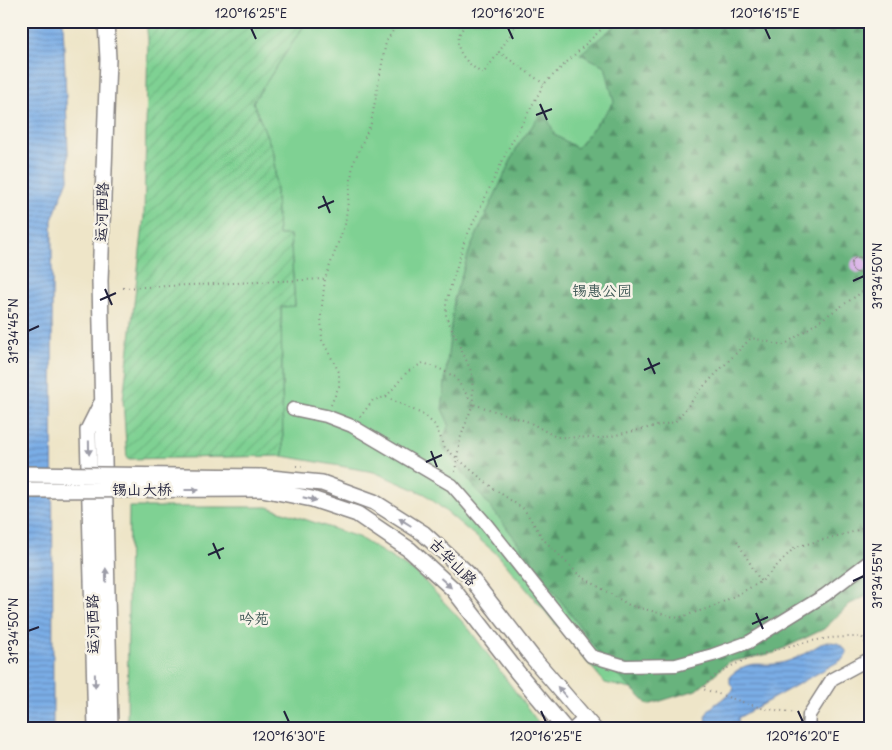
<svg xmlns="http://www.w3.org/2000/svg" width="892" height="750" viewBox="0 0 892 750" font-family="'Playpen Sans','LXGW WenKai TC',sans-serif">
<defs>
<pattern id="forest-firs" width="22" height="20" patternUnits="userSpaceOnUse" patternTransform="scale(1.25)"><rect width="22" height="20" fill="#67b37d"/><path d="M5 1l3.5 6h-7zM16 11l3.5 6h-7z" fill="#549168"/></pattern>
<pattern id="garden-furrows" width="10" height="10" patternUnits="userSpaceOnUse" patternTransform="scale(1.25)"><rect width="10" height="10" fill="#7fd193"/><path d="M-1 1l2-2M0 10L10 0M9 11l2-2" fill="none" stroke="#6db380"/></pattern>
<pattern id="water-rules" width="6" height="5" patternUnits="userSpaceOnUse" patternTransform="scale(1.25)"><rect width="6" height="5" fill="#7aade6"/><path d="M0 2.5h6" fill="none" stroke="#648cbc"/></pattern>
</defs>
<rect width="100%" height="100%" fill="#f7f3e8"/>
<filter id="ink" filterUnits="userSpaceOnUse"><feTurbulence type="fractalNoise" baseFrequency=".02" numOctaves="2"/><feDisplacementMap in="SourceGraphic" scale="10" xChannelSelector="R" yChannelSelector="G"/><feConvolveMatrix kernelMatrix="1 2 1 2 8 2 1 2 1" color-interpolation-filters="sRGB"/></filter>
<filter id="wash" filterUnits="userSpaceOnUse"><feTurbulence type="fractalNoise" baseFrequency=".0096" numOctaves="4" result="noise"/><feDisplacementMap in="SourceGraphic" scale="20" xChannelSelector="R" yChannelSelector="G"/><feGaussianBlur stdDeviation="1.12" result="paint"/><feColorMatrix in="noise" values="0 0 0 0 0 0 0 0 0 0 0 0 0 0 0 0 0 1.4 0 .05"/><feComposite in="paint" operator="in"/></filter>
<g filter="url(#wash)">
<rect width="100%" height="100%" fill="#eee5c8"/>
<path fill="#7fd193" stroke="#507a67" d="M307 21H871V598L859 586 653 694 605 683 498 555 425 494 374 472 283 456 281 306 295 305 290 235H278L274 154 253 102Z
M129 507H268L358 537 418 574 469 629 543 729H492L430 722 429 729H127Z"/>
<path fill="url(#forest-firs)" stroke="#446a5c" d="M621 21H871V594L850 604 824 629 774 653 729 662 696 690 648 705 608 665 507 528 441 445 449 424 442 409 454 299 470 249 518 145 544 110 555 135 577 148 614 102 605 66 580 54Z"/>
<path fill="url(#garden-furrows)" stroke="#507a67" d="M146 21H307L253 102 274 154 278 235H290L295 306 281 307 283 456 127 459 123 400 144 216 148 40Z"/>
<path fill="url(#water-rules)" stroke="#4e6890" d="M21 21H63L69 177 52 220 53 729H21Z
M824 642C835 642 842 642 847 653L843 659 738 718 739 729H709L705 717C711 703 725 700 734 689L730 683V676C753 656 760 669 785 662 799 658 812 649 824 642Z"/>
<g id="blocks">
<path fill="#d8b0e7" d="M851 265a8 8 0 1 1 16 0a8 8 0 1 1-16 0Z"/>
</g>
</g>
<g filter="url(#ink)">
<use href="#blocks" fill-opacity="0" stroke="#888482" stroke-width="1"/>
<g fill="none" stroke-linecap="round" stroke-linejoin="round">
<defs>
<path id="minor" d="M293 409 326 416 352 426 452 485 486 524 591 656 625 666 676 665 713 655 749 642 825 595 871 560
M573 729 585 718
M808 729 809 715 832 679 871 658"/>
<path id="major" d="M106 21 108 59 100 281 110 729
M260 477 322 483 374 502 423 533 467 573 533 658 594 729
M262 489 312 499 357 514 410 550 453 589 518 673 565 729
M96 729 88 430 101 404"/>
</defs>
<use href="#minor" stroke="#888482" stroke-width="15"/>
<use href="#major" stroke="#888482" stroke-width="18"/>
<path stroke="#888482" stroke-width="2" stroke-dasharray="1 4" stroke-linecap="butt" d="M450 21 461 27
M469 21C446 43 463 61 483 74L499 52
M506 21 515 28 499 52 544 84
M123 288 325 279
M386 397 407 372 423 363 438 368 455 377 473 404 529 422 556 437 602 438 675 422 705 385 751 338 784 345 871 286
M331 405 339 386V372L322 340 321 314 325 279 345 224 353 164 371 123 386 42 399 21
M360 417 373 400 386 397 424 415 435 425 445 448 494 489 524 509 544 540 579 575 629 605 678 618 715 606 761 582 795 547 853 532 871 524
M296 466 306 467
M455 472 460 439 473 404 472 373 446 316V302L465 240 508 149 544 84 610 21
M737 541 761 582
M797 713 761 708 703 689C715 662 801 641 831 638 841 637 851 637 862 637L867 646"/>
<use href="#minor" stroke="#fff" stroke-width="12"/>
<use href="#major" stroke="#fff" stroke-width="15"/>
<defs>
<path id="major-bridge" d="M21 474 260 477
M21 490 262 489"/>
</defs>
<use href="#major-bridge" stroke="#888482" stroke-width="18" stroke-linecap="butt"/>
<use href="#major-bridge" stroke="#fff" stroke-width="15"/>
</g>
<defs><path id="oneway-solid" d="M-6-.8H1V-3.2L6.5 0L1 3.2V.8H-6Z" transform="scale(1.25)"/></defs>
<g fill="#9c9ca7">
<use href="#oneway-solid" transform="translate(89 448) rotate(89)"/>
<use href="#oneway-solid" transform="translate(192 490)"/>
<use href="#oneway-solid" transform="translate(310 499) rotate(13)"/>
<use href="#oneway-solid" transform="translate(405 522) rotate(-148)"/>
<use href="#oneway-solid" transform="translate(106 575) rotate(-91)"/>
<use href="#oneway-solid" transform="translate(446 583) rotate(42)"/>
<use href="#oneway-solid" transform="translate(95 681) rotate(89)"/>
<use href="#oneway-solid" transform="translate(562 692) rotate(-131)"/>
</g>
</g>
<path fill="none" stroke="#22223b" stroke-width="2" d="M251 28 256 39M508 28 513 39M765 28 770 39M540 104 547 120M536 115 552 109M323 196 330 213M318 208 334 201M853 281 864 276M105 289 112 305M100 300 116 293M28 331 39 326M648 358 655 374M644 370 660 363M431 451 437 467M426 462 442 455M213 543 220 559M208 555 224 548M853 581 864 576M756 613 763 629M752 624 768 617M28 631 39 627M284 711 289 722M541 711 546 722M798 711 803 722"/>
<g text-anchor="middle" stroke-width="5" stroke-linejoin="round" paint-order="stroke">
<g font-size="15" fill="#22223b" stroke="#f7f3e8">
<text transform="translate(102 212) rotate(-88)" y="5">运河西路</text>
<text x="142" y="495">锡山大桥</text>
<text transform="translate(453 562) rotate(45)" y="5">古华山路</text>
<text transform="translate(93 624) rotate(-91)" y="5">运河西路</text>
</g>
<g font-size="15" fill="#3e5755" stroke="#f7f3e8">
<text x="602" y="296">锡惠公园</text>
<text x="254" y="624">吟苑</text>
</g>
</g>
<rect width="892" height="750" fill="none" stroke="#f7f3e8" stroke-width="55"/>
<rect x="28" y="28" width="836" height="694" fill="none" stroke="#22223b" stroke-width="2"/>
<g font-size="12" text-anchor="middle" fill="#22223b">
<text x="251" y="18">120°16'25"E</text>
<text x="508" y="18">120°16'20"E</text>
<text x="765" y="18">120°16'15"E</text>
<text transform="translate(878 276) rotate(-90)" y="4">31°34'50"N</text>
<text transform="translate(14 331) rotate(-90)" y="4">31°34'45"N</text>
<text transform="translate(878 576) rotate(-90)" y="4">31°34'55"N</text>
<text transform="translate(14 631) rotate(-90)" y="4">31°34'50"N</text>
<text x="289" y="741">120°16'30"E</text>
<text x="546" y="741">120°16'25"E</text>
<text x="803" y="741">120°16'20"E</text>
</g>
</svg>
